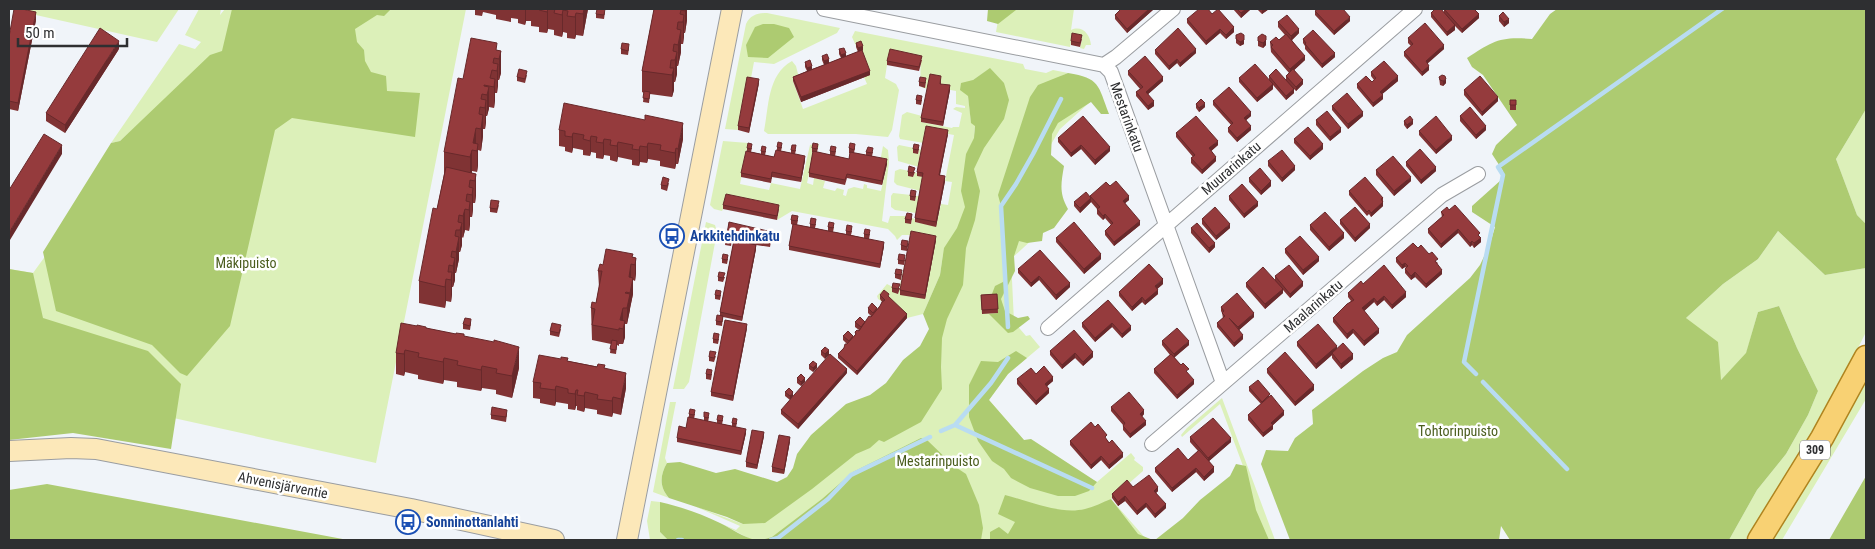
<svg xmlns="http://www.w3.org/2000/svg" width="1875" height="549" viewBox="0 0 1875 549" font-family="'Roboto Condensed',sans-serif">
<rect width="100%" height="100%" fill="#f0f4f9"/>
<path fill="#dcf0b9" fill-rule="evenodd" d="M9 9H179L157 42Z
M199 9H221L220 15 225 9H466L376 463 160 415 84 405 9 269 33 273 146 117 120 141 111 143 179 44 195 49 201 42 185 35Z
M1000 9H1074L1071 30C1082 25 1090 34 1091 45H1086L1084 49 1080 48 1082 39 1072 38 1070 47 996 32Z
M767 13 840 28 837 33 774 64 754 62 751 78 747 82 738 130 725 129 746 24C750 15 758 13 767 13Z
M855 31 1023 64 1025 69 1046 73 1053 70 1068 73 1061 76 1099 94 1060 129 1032 177 1035 237 1011 259 1014 322 1026 336 1030 335 1040 347 1008 374 989 400 1030 447 1097 482 1131 453 1135 458 1134 460 1143 467V471L1111 499 1147 540H789L772 537 761 540 750 539 722 524 736 530 740 526 692 505 743 524 930 363 944 248 940 275 923 314 907 318 878 299 877 296 887 284 893 287 898 294 911 235H902L897 240 895 236 888 229 792 211 777 220 779 209H723L722 211 714 209 710 205 723 141 748 143 740 184 769 190 771 183 800 189 810 145 818 143 819 147 812 152 813 155 807 183 813 185 814 178 825 181 823 188 835 191 837 188 844 190 843 195 846 196 848 189 854 187 863 189 864 184 867 185V188L881 191 887 164 880 162 883 146 888 150 889 162 882 221 888 223 890 216H905L911 224 912 218 915 219V222L936 226 941 204 948 205 952 182 945 181 954 135 927 130 924 143 900 139 899 136 902 115 907 112 922 116 921 122 952 128 953 127H959L962 113 953 109 956 107 965 108V106L956 104V91L940 88 941 81 928 89 921 87H925L926 83 920 81C921 74 920 68 921 60L887 65 885 78 896 84 899 90 892 130 888 137 856 134H768L764 131C769 107 767 75 792 61L796 66 799 78 793 81 803 109 867 84 864 77 869 75 852 37ZM988 70 974 137 975 125 971 122 968 95 973 80Z
M1866 109V224L1857 215 1836 159Z
M899 145 914 148 918 154 919 149 922 150 919 167 898 161 897 147Z
M900 169 909 171 913 177 915 172 923 177 921 191 897 185 894 182 895 171Z
M893 193 911 195 915 201 916 196H920L916 213 895 210 891 207V196Z
M706 222 715 225 717 232 689 382 684 389H673Z
M1778 231 1825 275 1866 268V332L1842 380 1812 433 1745 540H1729L1757 490 1786 454 1808 415 1818 391 1797 348 1779 306 1758 312 1746 354 1721 380 1686 318 1723 284 1758 259Z
M1866 379V399L1782 540H1772Z
M1222 398 1275 540H1164L1246 467 1243 466 1220 404 1182 437 1181 435 1187 428Z
M670 402H676L665 458 667 463C660 475 659 487 669 498L653 492Z
M651 501 660 502V532L668 540H650L647 521Z"/>
<path fill="#adcb71" d="M232 9H391L384 16 377 15 355 29 357 42 364 50 365 61 371 72 386 76 387 91 420 93 415 137 292 118 275 130 230 326 187 376 180 373 152 345 56 311 43 252 111 143 120 141 210 55 222 51Z
M988 9H1027L1016 10 998 24 987 21Z
M1557 9H1866V109L1836 159 1857 215 1866 224V268L1825 275 1778 231 1758 259 1723 284 1686 318 1718 342 1721 380 1746 353 1758 312 1779 306 1797 348 1818 391 1808 415 1786 454 1757 490 1729 540H1510L1501 526 1499 540H1290L1261 464 1266 450 1288 451 1295 438 1313 424 1312 410 1363 371 1383 358 1397 352 1407 335 1470 278 1480 265 1490 244 1495 227 1472 212V206L1501 180 1503 171 1492 154 1496 145 1517 125 1483 75 1472 67 1467 58C1493 41 1500 36 1532 39L1550 14Z
M763 24H774L789 28 794 37 768 58 748 57 746 45 755 27Z
M990 68 1004 83 1009 100 1004 119 984 148 974 169 980 191 975 220 966 248 963 285 947 319 942 338 941 367 942 389 921 422 884 442 879 440 870 448 856 454 812 489 765 523 743 524 727 517 669 498C659 487 660 475 667 463L680 462 716 473 735 469 777 482 787 477 793 468 797 454 811 435 846 404 870 395 886 383 903 360 920 346 929 329 923 314 940 275 944 248 957 228 965 207 961 191 966 154 974 138 975 126 971 123 968 96 960 90 961 83 973 80Z
M1068 73C1100 78 1098 85 1109 114H1101L1091 102 1058 123 1052 134 1051 155 1064 166C1061 184 1059 193 1068 209L1054 228 1043 233 1042 241 1027 243 1019 241 1014 256 1015 271 1001 299 1005 311 1018 318 1028 316 1030 319 1013 332 1008 333 989 314 998 313 990 299 995 286 1003 282 1005 277 1001 206 998 195 1030 97 1038 85Z
M9 269 33 273 43 318 148 351 181 384 171 449 73 433 9 440Z
M1016 351 1027 358 1008 374 989 400 1024 440 1031 439 1097 482 1089 491 1075 496H1058L1030 488 1011 478 1004 469 992 461 978 441 969 417V385L981 361 998 362Z
M921 438 927 440 954 466 966 474 979 505 983 528 981 540H761L772 537 822 499 853 472Z
M1236 464 1246 466 1256 510 1269 540H1155L1183 518 1200 500 1230 476Z
M1866 476V540H1829L1833 533Z
M47 484 348 540H9V490Z
M1005 495C1029 501 1060 515 1085 509 1094 507 1103 502 1111 499L1138 534 1153 540H990V532L999 527 1008 534 1015 522 998 514Z
M660 502C682 507 701 514 720 523 732 529 743 537 756 540H668L660 532Z"/>
<g fill="none" stroke-linecap="round" stroke-linejoin="round">
<path stroke="#b9dcf2" stroke-width="4.5" d="M1008 327 1001 206 1016 184 1033 154 1061 99
M1476 374 1464 362 1503 175 1498 167 1722 9
M1483 382 1567 469
M955 425 991 383 1008 358
M941 431 955 425 1092 488
M678 540H682
M771 540 778 538 828 499 851 475 930 437"/>
<defs>
<path id="street" d="M824 9 1104 65 1111 72 1223 383
M1104 65 1116 57 1173 9
M1048 328 1415 9
M1152 444 1442 195 1478 174"/>
<path id="secondary" d="M9 451 71 448 96 449 411 509 554 540
M627 540 732 9"/>
<path id="primary" d="M1759 540 1822 438 1866 357"/>
</defs>
<use href="#street" stroke="#9a9da1" stroke-width="16"/>
<use href="#secondary" stroke="#9a9da1" stroke-width="22"/>
<use href="#primary" stroke="#af841f" stroke-width="25"/>
<use href="#street" stroke="#fff" stroke-width="14"/>
<use href="#secondary" stroke="#fce8b9" stroke-width="20"/>
<use href="#primary" stroke="#f8d173" stroke-width="22"/>
</g>
<path fill="#803334" d="M469 9H588L583 36 576 35 575 39 567 38V33L563 32 562 37 554 35V30L548 29 547 33 539 32V25V27L531 26V21H526L525 25 518 23V19L511 18V22L496 19V15L483 12 482 16 475 15V10Z
M654 9H687V20L685 33H684L683 44H681V52L678 66H677V74L675 82H674V90L672 97 650 94 649 103 643 102 644 93 642 92V71Z
M1154 9 1127 33 1115 19V15Z
M1233 9H1251L1241 18Z
M1257 9H1269L1262 14Z
M1444 9H1474L1479 18 1462 33 1455 26V30L1447 36 1431 17V13L1444 12Z
M1315 11 1350 21 1334 35 1315 15Z
M605 12 604 19 596 18V14Z
M1212 14 1234 32 1226 39 1220 33 1206 45 1187 23V19Z
M1499 16 1509 23 1504 27 1499 21Z
M36 20 18 111 9 109V37Z
M1278 22 1299 33 1292 40 1305 60 1294 70 1303 84 1296 91 1294 89V93L1286 100 1273 85V89L1257 102 1239 82V78L1269 80V76L1286 80V76L1289 73 1271 52 1270 42 1279 40 1285 35 1278 27Z
M1236 35 1244 44 1240 46 1236 43Z
M1258 37 1266 45 1263 48 1258 46Z
M1408 38 1444 49 1427 63 1429 70 1422 76 1404 56V52L1411 46 1408 43Z
M1082 39 1080 47 1071 45V41Z
M1303 39 1335 57 1322 68 1305 49V46L1303 43Z
M856 43 863 50 862 51 870 75 801 102 793 81V77L807 71 805 67V62L812 69 824 65 822 60V56L829 63 841 58 839 54V49L846 56 858 52 856 47Z
M629 48 628 55 621 54V49Z
M119 49 65 133 46 121V113Z
M497 50 501 51V73L499 80H498L497 93H495V100L494 108 489 107 487 116H486V122L485 129H483V136L481 151 478 150V165L477 172 472 171V173L476 174V195L475 203H473V209L472 217H470V224L469 231 465 230 463 238 462 237V245L460 252H459V259L456 273H455V280L453 287H452V294L451 302 446 301 445 308 419 303V281L437 209 444 174V152L463 79Z
M1155 50 1196 53 1180 67 1177 63 1169 70 1155 54Z
M922 60 919 71 887 65V61Z
M1128 71 1163 81 1148 94 1154 106 1148 110 1136 96V92L1140 89 1128 75Z
M1371 72 1398 81 1382 94 1383 99 1373 107 1357 88V84L1372 82 1374 80 1371 76Z
M527 75 525 83 517 81V77Z
M1439 77 1446 83 1443 86 1440 85Z
M941 80V84L950 90 943 126 921 122V118Z
M919 82H926L925 88 919 86Z
M759 83 749 133 738 130V126Z
M1464 90 1498 101 1482 116 1464 95Z
M916 100H922L921 105 916 104Z
M1510 100H1516V110H1510Z
M1213 101 1251 116 1246 120 1251 130 1237 142 1228 132V128L1231 125 1213 105Z
M1196 104 1205 107 1199 112 1196 108Z
M1332 106 1363 116 1348 129 1332 110Z
M1460 116 1486 130 1476 139 1460 121Z
M1316 120 1341 132 1330 141 1316 125Z
M1404 121 1413 124 1407 129 1404 125Z
M559 130 683 139 678 164H676L675 169 660 166V161L648 159 647 163 640 162 639 166 632 165V160L618 157 617 162 610 160V156L604 155 603 159 596 158V153L591 152 590 156 583 155V150L573 148 572 153 565 151V147L559 146Z
M1419 131 1452 140 1436 154 1419 135Z
M1176 133 1218 145 1211 151 1216 161 1202 174 1191 163V158L1193 157 1176 137Z
M948 134 940 175 945 181 936 227 915 222V218L923 177 917 176V172Z
M1058 138 1110 151 1095 165 1081 149 1071 157 1058 142Z
M1294 139 1323 149 1310 160 1294 143Z
M777 147H782L781 151 791 153V150H796L795 154 805 160 801 182 772 177 771 183 741 177V173L747 152V148H752L751 152 761 154V151H766L765 155 774 157 777 151Z
M812 148H818L817 152 830 155V151H836L835 156 849 159 850 153H849V148H855L854 153 866 155V152H873L872 156 887 164 882 185 847 178 845 185 809 177V173L813 152H812Z
M913 149H919L918 154 913 153Z
M1268 161 1295 170 1282 182 1268 166Z
M1406 162 1436 171 1421 184 1406 166Z
M1376 170 1411 181 1394 196 1376 175Z
M908 172H915L913 177 908 176Z
M1249 178 1271 186 1261 195 1249 182Z
M669 183 667 191 661 189V185Z
M1110 186 1129 200 1125 203 1140 225 1114 246 1105 235V231L1111 225 1105 218 1103 220 1097 214V209L1091 202 1080 213 1074 206V202L1090 196Z
M1349 191 1383 198V206L1371 217 1369 214 1367 216 1349 195Z
M910 196H916L915 201 910 200Z
M1229 196 1258 206 1244 218 1229 200Z
M499 205 497 213 490 212V208Z
M723 205 779 209 777 220 723 209Z
M1441 212 1480 237 1481 242 1474 248 1472 245 1470 247 1458 233 1441 248 1428 233V229L1442 217Z
M912 218 911 224 905 223V219Z
M1202 219 1230 228 1216 240 1202 224Z
M791 220H798L797 225 810 227V224H816L815 228 828 231V227H834L833 232 846 234V231H852L851 235 864 238V234H870L869 239 884 246 880 268 789 250V246L793 225 791 224Z
M1340 220 1370 228 1355 242 1340 224Z
M729 222 772 236 770 247 756 245V249L742 321 723 317 722 326 716 325V321L720 316V312L734 240H732L731 246 725 245Z
M1310 225 1344 238 1329 251 1310 230Z
M1191 228 1215 247 1209 253 1191 233Z
M1056 238 1101 259 1084 274 1056 242Z
M936 240 925 299 900 295V290Z
M901 245H908L907 251 901 250Z
M1418 248 1438 263 1437 264 1442 274 1426 288 1415 277 1411 280 1405 273V269L1406 268 1405 267 1402 269 1396 262V258Z
M1285 249 1319 261 1303 275 1285 253Z
M633 257 636 258V273L635 281 633 280V294L627 324H625V337L623 344H619V346L617 345 616 354 610 353 611 344 592 340 591 308 596 303 599 287 598 271 603 265Z
M722 259H728L727 264 722 263Z
M898 260H905L904 265 898 264Z
M1018 269 1070 287 1056 300 1039 280 1031 287 1018 273Z
M895 274H902L901 280 895 278Z
M1275 276 1303 286 1290 298 1283 290V293L1265 309 1246 287V283L1275 281Z
M718 277H725L723 282 718 281Z
M1163 284 1157 289 1158 294 1145 305 1142 302 1132 311 1119 296V292Z
M1363 284 1406 297 1392 309 1384 300 1377 306 1374 302 1364 311 1379 333 1364 346 1353 333 1347 339 1333 322V318L1351 301 1348 297V293Z
M892 288H900L898 294 892 292Z
M997 294 998 313 982 314 981 295Z
M715 295H721L720 300 715 299Z
M880 295 889 298 907 318 857 375 838 358V354L847 344 843 340V336L853 337 855 335V332L859 330 855 327V322H865L871 316 868 313V308L877 309 880 306 882 302 880 299Z
M1108 300 1131 330 1122 338 1112 327 1095 342 1082 327V323Z
M1221 307 1254 317 1239 330 1243 339 1234 347 1217 327V323L1223 318 1222 313 1221 311Z
M471 323 470 330 463 329V324Z
M426 328 464 336 519 368 512 398 496 394V390L482 388 481 391 457 387V382L444 380 443 384 418 379V375L405 372 404 376 396 374V353Z
M747 328 733 401 711 396V392Z
M561 329 559 337 550 335V331Z
M713 339H719L718 344 713 343Z
M1162 341 1189 345 1174 357 1188 374 1194 384 1177 399 1154 373V369L1170 355 1162 345Z
M1297 342 1337 349 1353 359 1341 369 1332 358V355L1316 369 1297 346Z
M829 350 825 359 821 355V351Z
M1050 351 1093 352V357L1083 366 1075 358 1062 369 1050 355Z
M716 356 714 362 709 361V357Z
M568 361 605 368 626 388 621 415 613 413 612 417 597 414V410L585 408 584 412 577 410V406H576L575 410 568 409V404L556 402 555 406 540 403V399L533 398V382Z
M809 365 817 368 813 372 809 369Z
M1267 369 1314 390 1295 406 1267 373Z
M847 373 798 429 781 414V410Z
M706 374H712L711 380 706 379Z
M1036 374 1053 381 1047 386 1049 393 1036 405 1017 384V379Z
M797 378 805 382 801 386 797 383Z
M1249 387 1270 396 1284 415 1273 425V429L1263 437 1248 420V415L1261 404 1249 391Z
M785 392 793 396 790 400 785 396Z
M1111 407 1144 414 1142 417 1146 425 1130 438 1123 430V425L1111 411Z
M507 414 506 422 491 419V415Z
M689 414H695L694 419 704 421V417H709L708 422 717 423V420H723L722 424 732 426V423H737L736 427 746 433 741 455 677 442V438L686 428 689 418Z
M764 436 757 469 746 467V462Z
M1190 437 1231 442 1209 461 1214 472 1204 481 1196 472 1172 492 1155 472V468L1188 460 1198 451 1190 442Z
M1107 439V440L1123 457 1109 469 1101 460 1091 469 1070 445V441Z
M790 441 784 474 772 472V467Z
M1133 487 1158 491 1156 493 1166 508 1155 518 1146 507 1137 515 1125 501 1118 506 1112 498V494Z"/>
<path fill="#68292b" d="M525 9H526V21L525 25Z
M548 9V29L547 33V12Z
M584 9H588L583 36V14Z
M685 9H687V20L685 33Z
M1149 9H1154L1127 33V29Z
M1246 9H1251L1241 18V13Z
M1264 9H1269L1262 14V10Z
M563 10V32L562 37V15Z
M36 12V20L18 111V103Z
M576 13V35L575 39V17Z
M1479 14V18L1462 33V29Z
M684 15V37L683 44V22Z
M1350 17V21L1334 35V31Z
M1509 19V23L1504 27V22Z
M1455 25V30L1447 36V32Z
M1234 27V32L1226 39V35Z
M1220 29V33L1206 45V41Z
M1299 29V33L1291 41V36Z
M681 30V52L678 66V45Z
M1244 35V44L1240 46V42Z
M1266 40V45L1263 48V43Z
M119 41V49L65 133V125Z
M1444 45V49L1426 65V61Z
M863 46V50L858 52V48Z
M1196 49V53L1180 67V63Z
M501 51V73L499 80V59Z
M677 52V74L675 82V60Z
M846 53V57L841 59V55Z
M1335 53V57L1322 68V64Z
M1305 56V60L1290 74V69Z
M829 59V64L824 65V61Z
M1177 59V63L1169 70V66Z
M498 64V86L497 93V71Z
M812 66V70L807 72V68Z
M1429 66V70L1422 76V72Z
M674 68V90L672 97V75Z
M870 71V75L801 102V97Z
M1398 76V81L1380 96V92Z
M1163 77V81L1146 96V92Z
M495 79V100L494 108V87Z
M759 79V83L749 133V128Z
M1446 79V83L1443 86V81Z
M1303 80V84L1296 91V87Z
M1273 84V89L1257 102V98Z
M950 85V90L943 126V122Z
M489 87V109L487 116V95Z
M1294 89V93L1286 100V96Z
M1383 95V99L1373 107V103Z
M1498 97V101L1482 116V112Z
M486 100V122L485 129V108Z
M1154 101V106L1148 110V106Z
M1205 103V107L1199 112V108Z
M1251 112V116L1244 122V118Z
M1363 112V116L1348 129V124Z
M483 115V136L481 151V129Z
M1413 120V124L1407 129V125Z
M683 123V139L678 164V149Z
M1251 126V130L1237 142V138Z
M1486 126V130L1476 139V135Z
M476 128V150L473 143Z
M1341 128V132L1330 141V137Z
M948 130V134L939 179V175Z
M573 133V148L572 153V137Z
M591 136V152L590 156V141Z
M1452 136V140L1436 154V150Z
M604 139V155L603 159V143Z
M1218 141V145L1209 153V148Z
M618 142V157L617 162V146Z
M648 143V159L647 163V147Z
M478 144V165L477 172V151Z
M1323 144V149L1310 160V156Z
M62 145V154L10 240V231Z
M1081 145V149L1071 157V153Z
M640 146V162L639 166V150Z
M1110 147V151L1095 165V160Z
M676 148V164L675 169V153Z
M472 150V171L470 179V157Z
M805 156V160L801 182V178Z
M1216 157V161L1202 174V170Z
M887 159V164L882 185V181Z
M1295 166V170L1282 182V178Z
M1436 167V171L1421 184V180Z
M476 174V195L475 203V181Z
M945 176V181L936 227V222Z
M1411 177V181L1394 196V191Z
M1271 181V186L1261 195V191Z
M473 188V209L472 217V195Z
M1129 196V200L1123 205V201Z
M1091 198V202L1080 213V208Z
M470 202V224L469 231V210Z
M1258 202V206L1244 218V214Z
M1383 202V206L1371 217V213Z
M465 209V230L463 238V216Z
M1105 214V218L1103 220V216Z
M1140 221V225L1114 246V242Z
M462 223V245L460 252V230Z
M1230 224V228L1216 240V236Z
M1370 224V228L1355 242V238Z
M1458 229V233L1441 248V244Z
M1344 233V238L1329 251V247Z
M936 236V240L925 299V295Z
M459 237V259L456 273V252Z
M1481 238V242L1474 248V243Z
M1472 241V245L1470 247V243Z
M884 242V246L880 268V264Z
M1215 243V247L1209 253V248Z
M756 245V249L742 321V317Z
M1101 254V259L1084 274V269Z
M1319 257V261L1303 275V270Z
M455 258V280L453 287V266Z
M636 258V273L635 281V265Z
M1405 263V267L1402 269V265Z
M631 264V280L629 293V277Z
M1442 270V274L1426 288V284Z
M452 272V294L451 302V280Z
M1415 272V277L1411 280V276Z
M1039 276V280L1031 287V283Z
M633 278V294L630 308V293Z
M446 279V301L445 308V287Z
M1163 279V284L1155 291V286Z
M1303 282V286L1290 298V294Z
M1070 283V287L1056 300V295Z
M1283 289V293L1265 309V304Z
M1158 290V294L1145 305V301Z
M1406 292V297L1392 309V305Z
M630 294V310L627 324V308Z
M1384 296V300L1377 306V302Z
M1142 297V302L1132 311V307Z
M1374 298V302L1362 313V308Z
M623 308V323L620 320Z
M1254 313V317L1238 331V327Z
M907 314V318L857 375V371Z
M625 321V337L623 344V329Z
M1112 323V327L1095 342V338Z
M747 324V328L733 401V396Z
M1131 326V330L1122 338V334Z
M1353 329V333L1347 339V334Z
M1379 329V333L1364 346V341Z
M1243 335V339L1234 347V343Z
M1189 341V345L1174 358V354Z
M1337 346V350L1332 353V355L1316 369V364Z
M519 347V368L512 398V376Z
M405 350V372L404 376V354Z
M829 350V355L825 359V354Z
M1093 352V357L1083 366V362Z
M1075 353V358L1062 369V365Z
M1353 354V359L1341 369V364Z
M444 358V380L443 384V362Z
M817 364V368L813 372V368Z
M482 366V388L481 391V370Z
M847 369V373L798 429V424Z
M626 373V388L621 415V399Z
M1053 377V381L1045 388V384Z
M805 378V382L801 386V382Z
M1194 380V384L1177 399V395Z
M1314 385V390L1295 406V402Z
M556 386V402L555 406V390Z
M1049 389V393L1036 405V401Z
M576 390V406L575 410V394Z
M585 392V408L584 412V396Z
M793 392V396L790 400V396Z
M613 397V413L612 417V401Z
M1144 410V414L1140 418V414Z
M1284 411V415L1273 425V429L1263 437V433L1271 423Z
M1146 421V425L1130 438V434Z
M746 429V433L741 455V451Z
M764 432V436L757 469V465Z
M790 437V441L784 474V470Z
M1231 438V442L1208 462V458Z
M1123 453V457L1109 469V465Z
M1101 456V460L1091 469V465Z
M1214 467V472L1204 481V477Z
M1196 468V472L1172 492V488Z
M1158 487V491L1154 495V491Z
M1125 496V501L1118 506V502Z
M1146 503V507L1137 515V511Z
M1166 504V508L1155 518V514Z"/>
<path fill="#953b3d" stroke="#68292b" d="M14 9H22L36 12 18 103 9 101V37Z
M540 9H548L547 12 539 10Z
M555 9H584L583 14 576 13 575 17 567 16 568 11 563 10 562 15 554 13Z
M597 9H605L604 15 596 14Z
M654 9H685V11L681 10 680 14 684 15 683 22H678L677 29 681 30 678 45 674 44 673 51 677 52 675 60H671L670 68H674L672 75 642 71Z
M1121 9H1149L1127 29 1115 15Z
M1199 9H1208L1212 14 1218 9 1234 27 1226 35 1220 29 1206 41 1187 19Z
M1237 9H1246L1241 13Z
M1318 9H1343L1350 17 1334 31 1315 11Z
M1435 9H1441L1455 25 1447 32 1431 13Z
M1444 9H1474L1479 14 1462 29Z
M1503 12 1509 19 1504 22 1499 16Z
M1287 15 1299 29 1291 36 1278 22Z
M1425 23 1444 45 1426 61 1429 66 1422 72 1404 52 1413 44 1408 38Z
M100 28 119 41 65 125 46 113Z
M1178 28 1196 49 1180 63 1177 59 1169 66 1155 50Z
M1313 30 1335 53 1322 64 1305 44 1306 43 1303 39Z
M1072 33 1082 35 1080 43 1071 41Z
M1241 33 1244 35V40L1240 42 1236 39V35Z
M1262 34 1266 36V40L1263 43 1258 41V37Z
M1286 34 1305 56 1290 69 1271 47 1273 45 1270 42 1276 37 1279 40Z
M471 38 497 43 496 50 501 51 499 59 494 58 493 63 498 64 497 71 492 70 490 78 495 79 494 87 484 85V86L489 87 487 95 482 94 481 99 486 100 485 108 480 107 479 114 483 115 481 129 476 128 473 143 478 144 477 151 472 150 470 157 444 152 458 78 463 79Z
M861 41 863 46 858 48 856 43Z
M622 43 629 44 628 51 621 49Z
M844 48 846 53 841 55 839 49Z
M890 49 922 56 919 67 887 61Z
M862 50 870 71 801 97 793 77Z
M827 54 829 59 824 61 822 56Z
M1145 56 1163 77 1146 92 1154 101 1148 106 1136 92 1143 87 1128 71Z
M810 60 812 66 807 68 805 62Z
M1384 61 1398 76 1380 92 1383 95 1373 103 1357 84 1366 76 1372 82 1376 78 1371 72Z
M1255 64 1273 84 1257 98 1239 78Z
M519 69 527 71 525 79 517 77Z
M1276 69 1294 89 1286 96 1269 76Z
M1293 69 1303 80 1296 87 1286 76Z
M930 74 941 76 940 84 950 85 943 122 921 118Z
M1442 75 1445 76 1446 79 1443 81 1440 80 1439 77Z
M1480 76 1498 97 1482 112 1464 90Z
M747 77 759 79 749 128 738 126Z
M920 77 926 78 925 83 919 82Z
M1229 87 1251 112 1244 118 1251 126 1237 138 1228 128 1233 123 1213 101Z
M644 91 650 92 649 99 643 98Z
M1347 93 1363 112 1348 124 1332 106Z
M917 95 922 96 921 101 916 100Z
M1201 99 1205 103 1199 108 1196 104Z
M1510 100H1516V105H1510Z
M564 103 645 120V115L683 123 678 149 676 148 675 153 660 150 661 145 648 143 647 147 640 146 639 150 632 149 633 145 618 142 617 146 610 145 611 140 604 139 603 143 596 142 597 137 591 136 590 141 583 139 584 135 573 133 572 137 565 136V131L559 130Z
M1470 107 1486 126 1476 135 1460 116Z
M1327 111 1341 128 1330 137 1316 120Z
M1083 116 1110 147 1095 160 1081 145 1071 153 1058 138Z
M1196 116 1218 141 1209 148 1216 157 1202 170 1191 158 1195 155 1176 133Z
M1410 116 1413 120 1407 125 1404 121Z
M1436 116 1452 136 1436 150 1419 131Z
M926 126 948 130 939 175 945 176 936 222 915 218 923 173 917 172Z
M1308 127 1323 144 1310 156 1294 139Z
M44 134 62 145 10 231H9V190Z
M778 142 782 143 781 148 777 147Z
M748 143 752 144 751 149 747 148Z
M813 143 818 144 817 149 812 148Z
M850 143 855 144 854 150 849 148Z
M914 144 919 145 918 150 913 149Z
M792 145H796L795 151 791 150Z
M762 146 766 147 765 152 761 151Z
M831 146 836 147 835 152 830 151Z
M868 147 873 148 872 153 866 152Z
M1420 149 1436 167 1421 180 1406 162Z
M776 150 805 156 801 178 772 172 771 179 741 173 746 151 774 157Z
M1282 150 1295 166 1282 178 1268 161Z
M813 151 849 159 850 152 887 159 882 181 847 174 845 180 809 173Z
M1393 156 1411 177 1394 191 1376 170Z
M909 166 915 168 913 173 908 172Z
M446 167 476 174 475 181 470 180 469 187 473 188 472 195 467 194 466 201 470 202 469 210 465 209 463 216 459 215 458 222 462 223 460 230H456L455 236 459 237 456 252 452 251 451 257 455 258 453 266 449 265 448 272H452L451 280 446 279 445 287 419 281 433 208 437 209Z
M1260 168 1271 181 1261 191 1249 178Z
M663 177 669 179 667 186 661 185Z
M1365 177 1383 198 1381 199 1383 202 1371 213 1369 210 1367 212 1349 191Z
M1116 181 1129 196 1123 201 1140 221 1114 242 1105 231 1113 223 1105 214 1103 216 1097 209 1100 207 1090 196 1106 182 1110 186Z
M1242 184 1258 202 1244 214 1229 196Z
M911 190 916 191 915 197 910 196Z
M1086 192 1091 198 1080 208 1074 202Z
M726 194 779 205 777 216 723 205Z
M491 200 499 201 497 209 490 208Z
M1455 205 1480 233 1478 235 1481 238 1474 243 1472 241 1470 243 1458 229 1441 244 1428 229 1444 215 1441 212 1447 207 1449 210Z
M1215 207 1230 224 1216 236 1202 219Z
M1355 207 1370 224 1355 238 1340 220Z
M1325 212 1344 233 1329 247 1310 225Z
M907 213 912 214 911 220 905 219Z
M792 215 798 216 797 221 791 220Z
M811 218 816 219 815 225 810 224Z
M729 222 772 232 770 243 727 234Z
M829 222 834 223 833 228 828 227Z
M1074 222 1101 254 1084 269 1056 238Z
M1197 223 1215 243 1209 248 1191 228Z
M793 224 884 242 880 264 789 246Z
M847 225 852 226 851 232 846 231Z
M865 229 870 230 869 235 864 234Z
M911 231 936 236 925 295 900 290Z
M727 236 732 237 731 242 725 241Z
M1300 236 1319 257 1303 270 1285 249Z
M734 240 756 245 742 317 720 312Z
M902 240 908 241 907 247 901 245Z
M1413 243 1418 248 1421 245 1429 254 1432 252 1438 259 1435 261 1442 270 1426 284 1415 272 1411 276 1405 269 1408 266 1405 263 1402 265 1396 258Z
M606 249 633 254 632 257 636 258 635 265 631 264 629 277 633 278 630 293 626 292 625 293 630 294 627 308H623L620 320 625 321 623 329 619 328V330L592 325 595 309 591 308 592 302 596 303 602 271H598L600 264 603 265Z
M1040 250 1070 283 1056 295 1039 276 1031 283 1018 269Z
M723 254 728 255 727 260 722 259Z
M899 254 905 255 904 261 898 260Z
M1149 264 1163 279 1155 286 1158 290 1145 301 1142 297 1132 307 1119 292Z
M1289 265 1303 282 1290 294 1275 276Z
M1384 265 1406 292 1392 305 1384 296 1377 302 1374 298 1362 308 1379 329 1364 341 1353 329 1347 334 1333 318 1347 304 1354 300 1348 293 1361 281 1363 284Z
M1263 267 1283 289 1265 304 1246 283Z
M896 269 902 270 901 275 895 274Z
M719 272 725 273 723 278 718 277Z
M893 283 900 284 898 289 892 288Z
M716 290 721 291 720 296 715 295Z
M884 290 889 294 888 296 907 314 857 371 838 354 844 348 845 344H847L856 334 855 332 857 330 859 331 869 316 871 317 880 306 882 302 885 300 880 295Z
M1237 293 1254 313 1238 327 1229 318 1243 335 1234 343 1217 323 1225 316 1222 313 1224 311 1221 307Z
M997 294 998 309 982 310 981 295Z
M1108 300 1131 326 1122 334 1112 323 1095 338 1082 323Z
M872 303 877 308 873 313 868 308Z
M717 315 723 316 722 322 716 321Z
M860 317 865 322 861 327 855 322Z
M465 318 471 319 470 326 463 324Z
M725 320 747 324 733 396 711 392Z
M401 323 417 326V325L426 327V328L456 334V333L464 334V336L494 342V340L519 347 512 376 496 373 497 369 482 366 481 370 457 365 458 361 444 358 443 362 418 357 419 353 405 350 404 354 396 353Z
M552 323 561 325 559 333 550 331Z
M1318 324 1337 346 1316 364 1297 342Z
M1177 328 1189 341 1174 354 1162 341Z
M1074 330 1093 352 1083 362 1075 353 1062 365 1050 351Z
M848 331 853 336 849 341 843 336Z
M714 333 719 334 718 340 713 339Z
M612 340 617 341 616 350 610 349Z
M1343 343 1353 354 1341 364 1332 353Z
M825 347 829 350 825 354 821 351Z
M710 351 716 352 714 358 709 357Z
M1285 352 1314 385 1295 402 1267 369Z
M830 354 847 369 798 424 781 410Z
M1171 354 1181 365 1183 363 1189 369 1186 371 1194 380 1177 395 1154 369Z
M539 355 561 359V357L568 358 567 361 597 367 598 364 605 365 604 368 626 373 621 399 613 397 612 401 597 399 598 395 585 392 584 396 577 395 578 390H576L575 394 568 393V389L556 386 555 390 540 388 541 383 533 382Z
M813 361 817 364 813 368 809 365Z
M1044 366 1053 377 1045 384 1049 389 1036 401 1017 379 1031 368 1036 374Z
M707 369 712 370 711 375 706 374Z
M801 374 805 378 801 382 797 378Z
M1258 380 1270 394 1262 402 1249 387Z
M789 388 793 392 790 396 785 392Z
M1129 392 1144 410 1140 414 1146 421 1130 434 1123 426 1125 423 1111 407Z
M1271 395 1284 411 1271 423 1273 425 1263 433 1248 415Z
M492 407 507 410 506 417 491 415Z
M690 409 695 410 694 415 689 414Z
M704 412 709 413 708 418 704 417Z
M718 415 723 416 722 421 717 420Z
M688 417 746 429 741 451 677 438 679 426 686 428Z
M733 418 737 419 736 424 732 423Z
M1213 418 1231 438 1208 458 1190 437Z
M1091 422 1095 427 1098 424 1107 435 1105 437 1109 443 1112 440 1123 453 1109 465 1101 456 1091 465 1070 441Z
M752 430 764 432 757 465 746 462Z
M779 435 790 437 784 470 772 467Z
M1178 448 1188 460 1199 450 1214 467 1204 477 1196 468 1172 488 1155 468Z
M1149 475 1158 487 1154 491 1166 504 1155 514 1146 503 1137 511 1125 496 1118 502 1112 494 1127 480 1133 487Z"/>
<defs>
<symbol id="bus-ring" viewBox="-11 -11 22 22"><circle r="9.5" fill="#fff" stroke="#1a4fb4" stroke-width="1.5"/><path d="M-5-6H5V4H4V6H2V4H-2V6H-4V4H-5ZM-3.5-4V0h7V-4ZM-3.5 1.2v1.5H-2V1.2ZM2 1.2v1.5H3.5V1.2Z" fill="#1a4fb4"/></symbol>
</defs>
<g fill-rule="evenodd">
<use href="#bus-ring" x="658" y="222" width="28" height="28"/>
<use href="#bus-ring" x="394" y="508" width="28" height="28"/>
</g>
<g text-anchor="middle" stroke-width="5" stroke-linejoin="round" paint-order="stroke">
<rect fill="#fff" stroke="#6d6d6f" stroke-width="1" x="1800" y="440.5" width="30" height="19" rx="4"/>
<g font-size="12" font-weight="bold" fill="#2e2f31">
<text x="1815" y="454">309</text>
</g>
<g font-size="14" fill="#2e2f31" stroke="#fff">
<text transform="translate(1127 117) rotate(70)" y="5">Mestarinkatu</text>
<text transform="translate(1231 168) rotate(-41)" y="5">Muurarinkatu</text>
<text transform="translate(1313 306) rotate(-41)" y="5">Maalarinkatu</text>
<text transform="translate(283 485) rotate(11)" y="5">Ahvenisjärventie</text>
</g>
<g font-size="14" font-weight="bold" fill="#164399" stroke="#fff" text-anchor="start">
<text x="690" y="241">Arkkitehdinkatu</text>
<text x="426" y="527">Sonninottanlahti</text>
</g>
<g font-size="14" fill="#4b5d1e" stroke="#fff">
<text x="246" y="268">Mäkipuisto</text>
<text x="1458" y="436">Tohtorinpuisto</text>
<text x="938" y="466">Mestarinpuisto</text>
</g>
</g>
<rect width="1875" height="549" fill="none" stroke="#2e2f31" stroke-width="20"/>
<path d="M18 38v8h109v-8" fill="none" stroke="#2e2f31" stroke-width="2.5"/>
<text x="25" y="38" font-size="15" fill="#2e2f31" stroke="#ffffff" stroke-width="4" paint-order="stroke">50 m</text>
</svg>
